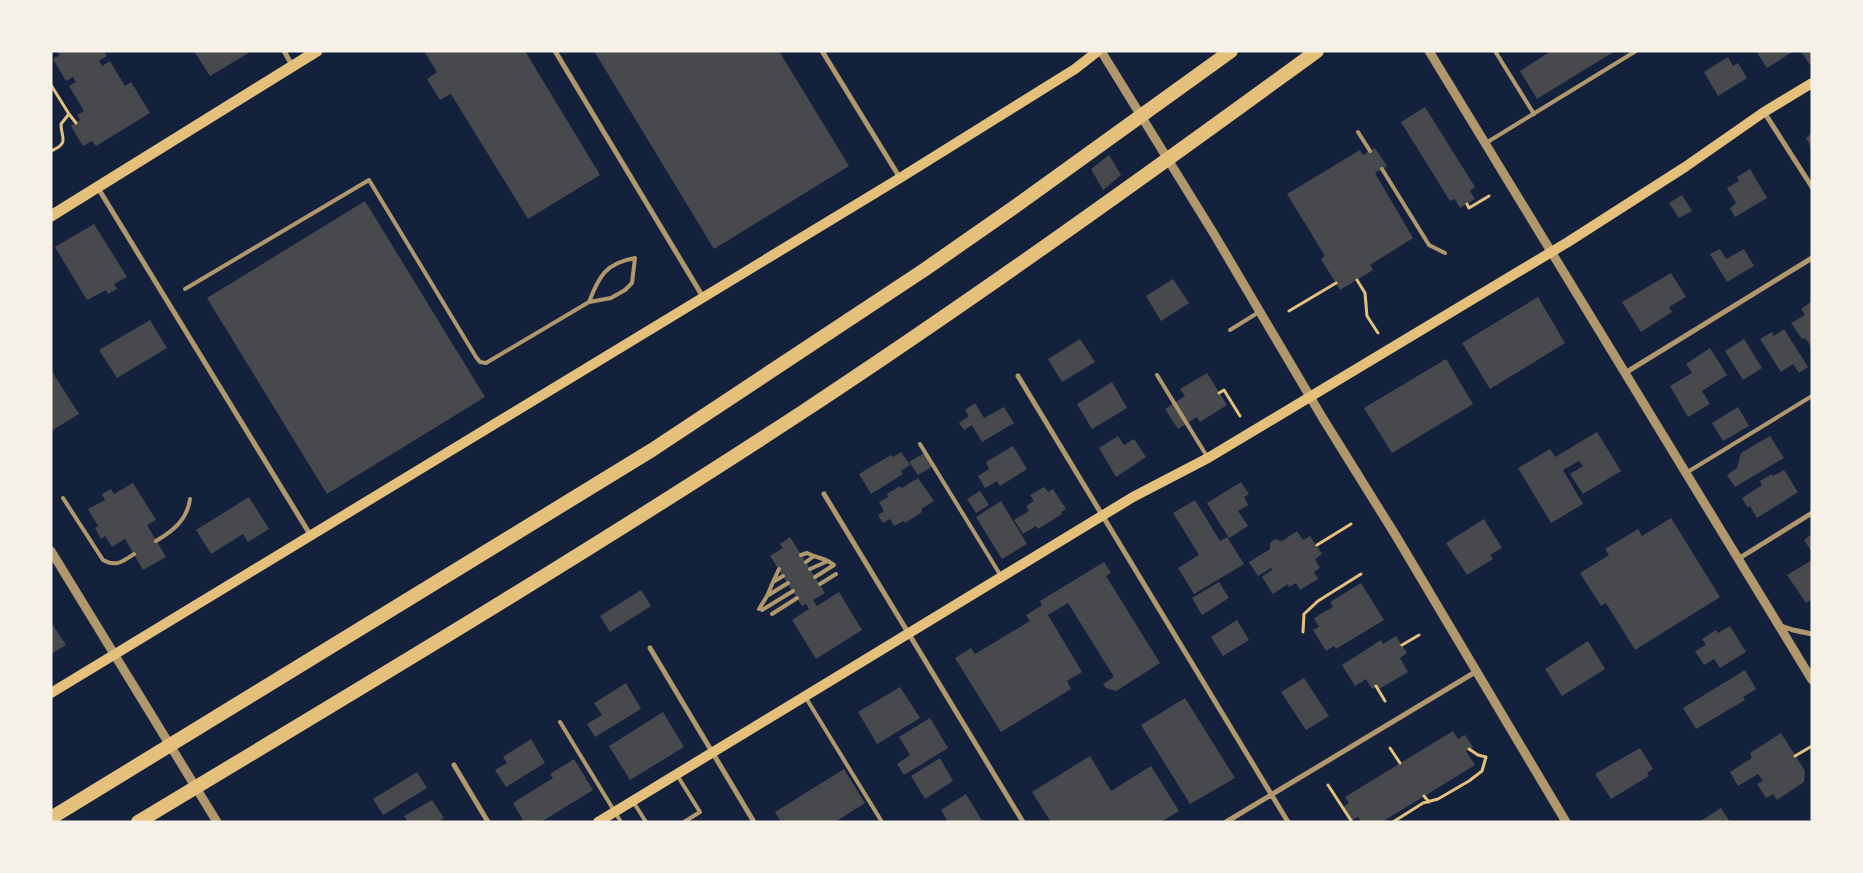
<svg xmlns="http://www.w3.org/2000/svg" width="1863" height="873" viewBox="0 0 1863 873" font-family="Arial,sans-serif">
<rect width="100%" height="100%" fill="#14213d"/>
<path fill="#48494c" d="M57 51H104L107 56 99 61 102 66 110 61 125 86 131 82 150 113 96 146 92 141 83 146 71 126 80 120 77 115 84 111 69 86 76 82 73 77 66 81 53 59 60 55Z
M194 51H252L210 76Z
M424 51H525L600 175 528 219 451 94 440 100 427 79 437 72Z
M594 51H779L849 166 714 249Z
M1551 51H1615L1537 99 1520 71Z
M1756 51H1794L1767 68Z
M1801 51H1812V63L1810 65Z
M1728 57 1733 66 1738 63 1747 78 1718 96 1704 72Z
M1425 107 1475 187 1470 191 1475 199 1460 208 1455 199 1450 201 1401 122Z
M1812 133V149L1806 138Z
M1375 148 1387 166 1375 173 1413 238 1370 265 1373 270 1340 290 1321 259 1325 256 1287 194 1360 150 1363 155Z
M1109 155 1121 175 1103 190 1091 169Z
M1750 169 1767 198 1735 217 1730 208 1736 203 1727 188 1739 181 1737 177Z
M1682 195 1692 211 1679 218 1669 203Z
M365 201 485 397 327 494 207 298Z
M94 224 127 277 114 284 117 289 108 294 106 290 87 300 55 247Z
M1720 249 1726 259 1744 249 1754 266 1727 282 1710 254Z
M1671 273 1686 297 1669 307 1672 312 1641 332 1622 302Z
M1173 279 1189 303 1161 321 1146 296Z
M1538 297 1565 343 1490 389 1462 343Z
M1811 302 1812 303V348L1805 338 1802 339 1791 323 1805 315 1801 309Z
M150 320 167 348 117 378 99 350Z
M1784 329 1808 367 1799 373 1793 364 1781 372 1760 339 1772 332 1774 336Z
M1080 339 1095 362 1062 382 1048 359Z
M1744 339 1762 368 1743 380 1725 351Z
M1710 348 1727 375 1702 391 1710 404 1688 417 1670 386 1692 373 1686 364Z
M1446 359 1473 404 1392 453 1364 408Z
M51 370 79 414 51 431Z
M1207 373 1227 405 1200 422 1197 417 1178 429 1165 409 1185 396 1180 389Z
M1112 382 1127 408 1092 429 1077 404Z
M975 403 984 418 1004 407 1014 423 982 442 972 425 964 430 959 423 969 416 965 410Z
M1738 407 1749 426 1723 441 1712 423Z
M1597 432 1621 471 1583 494 1570 474 1583 466 1579 461 1563 470 1583 504 1551 523 1518 468 1550 449 1555 457Z
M1118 436 1124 445 1134 439 1146 457 1116 477 1099 448Z
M1770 436 1784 458 1735 487 1727 475 1737 468 1741 453Z
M1013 446 1027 469 1000 486 997 481 985 488 978 476 989 469 986 462Z
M901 452 910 465 901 471 903 474 871 494 859 474 891 455 893 457Z
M924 453 933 466 918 475 909 462Z
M1784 470 1798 492 1757 518 1750 506 1748 508 1742 498 1762 485 1760 481 1772 474 1773 476Z
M918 478 934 501 921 509 922 512 905 523 904 521 894 526 890 519 883 523 878 515 884 511 879 502 888 497 887 494 900 486 902 488Z
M1241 482 1249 494 1244 497 1248 505 1238 511 1248 526 1229 538 1207 503Z
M133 483 156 520 147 525 166 557 143 570 125 539 112 547 105 536 101 539 95 528 98 526 88 509 105 500 102 494 111 489 114 494Z
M1044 487 1048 492 1053 489 1066 509 1061 512 1062 514 1038 529 1036 526 1023 534 1014 520 1029 511 1026 506 1034 501 1030 495Z
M980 491 989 505 976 513 967 499Z
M249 497 269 529 248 542 243 534 211 554 196 530Z
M1195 500 1220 541 1227 537 1244 564 1194 594 1178 568 1199 555 1173 513Z
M1001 501 1027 544 1002 559 976 517Z
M1671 518 1720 597 1635 650 1606 603 1601 606 1580 573 1609 555 1605 549 1638 529 1642 536Z
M1484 519 1502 548 1490 555 1493 559 1467 575 1446 543Z
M1297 531 1303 540 1310 536 1322 554 1315 559 1320 568 1314 572 1318 579 1300 590 1296 583 1289 587 1288 584 1273 594 1262 577 1272 570 1271 568 1258 576 1249 562 1270 549V543L1275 539 1282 541Z
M1812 534V552L1804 540Z
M790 537 825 593 813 600 817 606 839 592 862 630 816 659 792 620 809 609 806 604 802 606 770 556 783 548 780 544Z
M1812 560V599L1806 603 1787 575Z
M1104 562 1111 573 1106 576 1160 663 1116 691 1106 688 1103 684 1114 677 1068 603 1048 615 1082 672 1067 681 1071 689 1001 732 955 658 971 648 975 654 1030 621 1026 615 1042 605 1040 601Z
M1219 582 1229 598 1202 615 1192 598Z
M1361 583 1384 620 1336 649 1334 646 1326 651 1313 630 1319 627 1314 618 1333 607 1330 602Z
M641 590 651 606 610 632 600 616Z
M1237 620 1249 640 1223 656 1211 637Z
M51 622 66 645 51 654Z
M1730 626 1746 652 1720 668 1714 659 1704 665 1695 651 1706 645 1702 639 1716 630 1718 633Z
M1396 636 1407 653 1400 658 1408 672 1379 689 1377 686 1372 689 1366 679 1355 686 1342 665 1381 640 1383 644Z
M1588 641 1605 669 1562 696 1545 669Z
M1745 670 1756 689 1743 697 1745 700 1696 729 1683 708Z
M1304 678 1329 716 1306 730 1281 692Z
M626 683 641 709 595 737 587 724 602 715 594 703Z
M900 687 920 718 877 744 858 712Z
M1185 698 1235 778 1190 804 1141 725Z
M663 712 684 747 630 780 609 746Z
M930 718 948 748 904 775 897 764 910 755 899 737Z
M1453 731 1458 739 1465 735 1473 747 1466 751 1475 765 1382 822H1361L1358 817 1352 820 1343 807 1349 803 1345 797Z
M1781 733 1805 771 1804 782 1777 800 1773 794 1766 798 1757 784 1763 781 1758 774 1738 786 1730 772 1752 758 1750 753Z
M531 739 545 763 506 787 495 770 507 763 503 757Z
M1640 748 1653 769 1647 773 1649 776 1611 799 1595 774Z
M1090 756 1111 791 1151 766 1179 811 1161 822H1051L1032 792Z
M940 758 953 781 925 799 911 776Z
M574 759 593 790 541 822H524L513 803 553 778 550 774Z
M844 769 865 803 835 822H781L775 812Z
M417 772 427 788 383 815 373 799Z
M966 794 983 822H948L941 810Z
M432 800 444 818 438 822H405L407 820 404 816Z
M1721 808 1730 822H1699Z"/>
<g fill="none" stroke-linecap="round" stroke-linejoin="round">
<path stroke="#e5c07b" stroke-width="3" d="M51 85 69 114 61 124C61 138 70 143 51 151
M69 114 76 123
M1467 204 1469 208 1489 196
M1357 280 1365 293 1367 316 1378 333
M1289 311 1336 283
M1219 393 1224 390 1240 416
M1317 545 1351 524
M1303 632 1304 614 1318 601 1361 574
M1402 645 1419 635
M1376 686 1385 701
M1390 748 1400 763
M1795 756 1812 746
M1328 785 1352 822
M1424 796 1429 802
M1393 822 1423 803 1438 799 1469 781 1482 771 1486 757 1478 755 1469 749"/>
<path stroke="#b1986c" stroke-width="4" d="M1495 51 1534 114
M1358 132 1370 151
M1486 143 1636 51
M1382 169 1429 245 1445 253
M185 289 369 180 476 357 480 362 486 363 589 302 611 298 625 290 632 283 635 258C606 263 599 276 589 302
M1230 330 1259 312
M1157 375 1208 458
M920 444 1001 576
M1686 473 1812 396
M63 498 103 560C116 567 122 562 134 554
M156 541C173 531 187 520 190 499
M801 555 807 553 814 556
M806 562 814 556 826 560
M810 569 828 561 834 565 815 577
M773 582 779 569
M820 584 836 574
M767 596 773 582 783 576
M759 609 767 596 788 583
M762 610 793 591
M772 614 797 598
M806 698 882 822
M560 722 621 822
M677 775 700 812 684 822
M634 803 646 822"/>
<path stroke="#b1986c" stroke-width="5" d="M284 51 292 65
M555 51 703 297
M822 51 900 178
M1764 112 1812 187
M98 188 311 536
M1625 373 1812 258
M1018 376 1288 822
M824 494 1023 822
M1738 559 1812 513
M1781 626 1793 630 1812 634
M650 648 754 822
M454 765 488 822
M1226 822 1477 671"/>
<path stroke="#b1986c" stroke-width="9" d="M1101 51 1214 234 1322 417 1396 536 1566 822
M1429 51 1812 680
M51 551 217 822"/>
<path stroke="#e5c07b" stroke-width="10" d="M51 693 900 178 1075 69 1098 51
M598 822 1133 497 1208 458 1568 242 1685 167 1764 112 1812 83"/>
<path stroke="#e5c07b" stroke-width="11" d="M51 216 317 51"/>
<path stroke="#e5c07b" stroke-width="14" d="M51 818 652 450 924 270 1013 208 1231 51
M138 822C361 688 584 555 801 413 977 297 1147 175 1317 51"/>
</g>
<rect width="1863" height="873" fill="none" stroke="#f6f1e7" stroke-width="105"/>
</svg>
